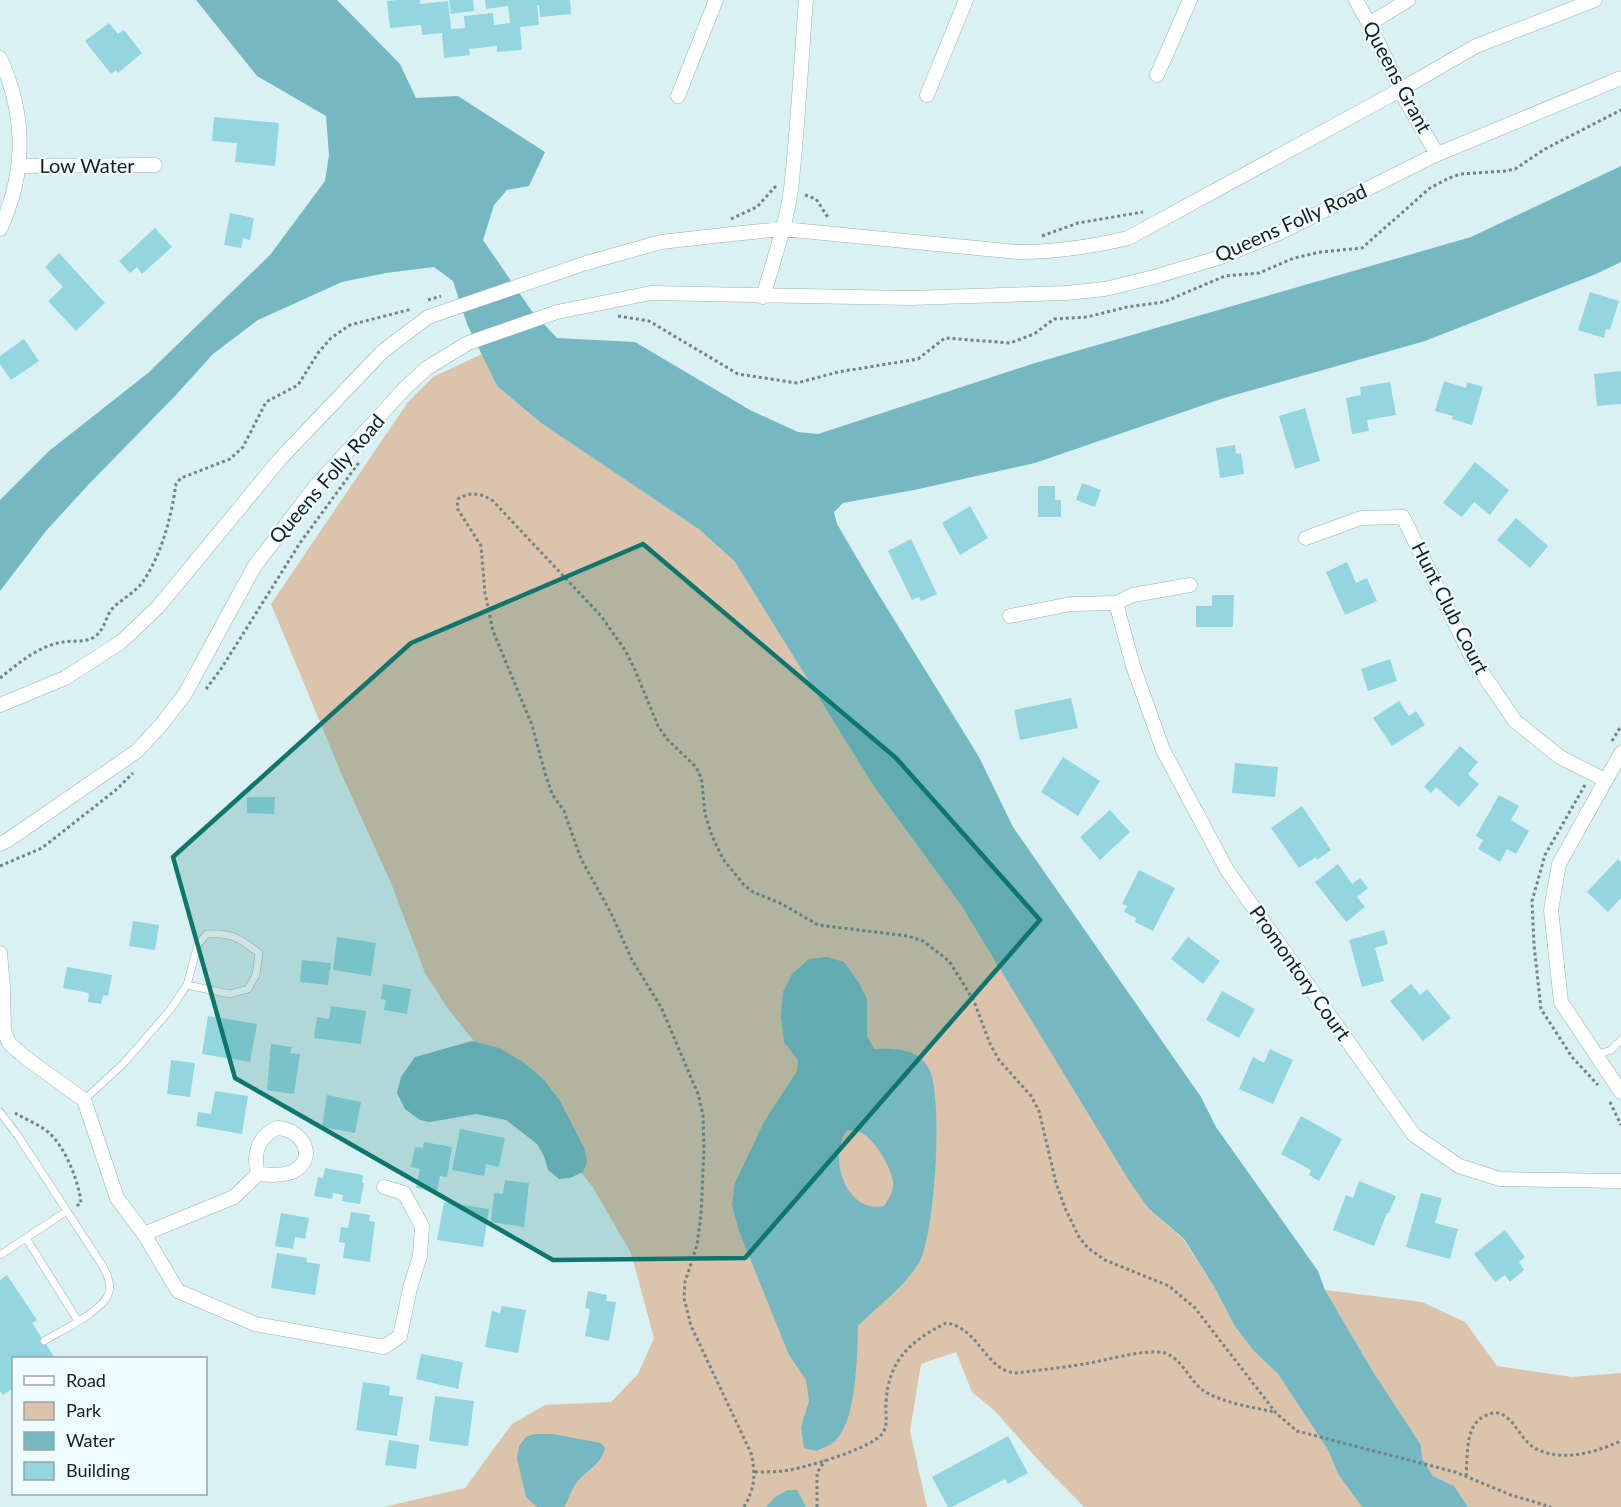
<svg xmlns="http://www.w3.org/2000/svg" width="1621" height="1507" viewBox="0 0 1621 1507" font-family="Lato,sans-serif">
<rect width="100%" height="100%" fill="#daf1f4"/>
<path fill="#dbc3ac" d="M482 354 497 386 541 423 700 530 735 562 873 785 961 905 1148 1208 1183 1239 1216 1290 1234 1325 1253 1350 1278 1374 1328 1450 1338 1474 1362 1507H1084L1040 1462 995 1411 972 1392 956 1352 921 1364 910 1431 927 1507H384L465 1488 512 1424 545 1405 611 1402 638 1374 654 1338 631 1253 592 1186 448 1009 425 973 391 883 342 775 271 604 408 402 433 377Z
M1325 1290 1422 1302 1465 1322 1497 1366 1572 1377 1621 1373V1507H1468L1454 1486 1433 1476 1422 1458 1421 1445 1372 1370Z"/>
<path fill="#76b8c2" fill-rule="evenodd" d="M196 0H337L400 64 416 98 458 96 545 152 529 186 507 190 494 205 483 240 531 310 557 338 635 342 750 410 798 432 818 434 1035 363 1471 237 1621 166V262L1596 274 1425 341 1224 398 1035 463 914 490 843 503 834 512 837 524 874 587 979 757 1013 827 1201 1097 1216 1127 1318 1271 1325 1290 1372 1370 1421 1445 1422 1458 1433 1476 1454 1486 1468 1507H1362L1338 1474 1328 1450 1278 1374 1253 1350 1234 1325 1216 1290 1184 1239 1148 1208 1128 1179 961 905 873 785 735 562 700 530 541 423 497 386 467 324 453 281 434 267 386 273 342 282 258 320 213 354 175 396 89 484 46 531 0 591V500L49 451 148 373 270 255 325 181 329 155 326 116 257 76Z
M827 957 844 962 859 983 867 999V1036L874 1049C895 1048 920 1048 930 1071 943 1101 935 1235 919 1263 904 1287 878 1306 858 1326 857 1356 857 1418 836 1440 832 1445 822 1448 816 1451L804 1448 801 1427 809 1401 806 1380 789 1355 739 1231 732 1205 735 1183 764 1122 797 1071 798 1060 784 1042 781 1016 783 992 792 974 809 959ZM847 1130C850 1130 854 1130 857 1131 872 1134 894 1170 893 1185 893 1193 888 1200 884 1206 846 1214 827 1157 847 1130Z
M472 1041 499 1048 523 1062 544 1080 560 1101 584 1148 587 1162 583 1172 570 1178 559 1179 548 1170 544 1156 537 1144 506 1120 476 1114 430 1122 420 1120 405 1109 397 1093 401 1077 415 1057Z
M534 1434H553L601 1443 605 1448C602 1465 584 1471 575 1485 570 1492 569 1500 564 1507H537L526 1497 517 1459 519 1446 526 1437Z
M788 1490H797L806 1507H766L775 1497Z"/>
<path fill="#93d6e0" d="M397 0H420V4L448 1 451 29 465 28 464 16 493 13 494 25 510 23 508 6 486 9 485 0H570L571 14 540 17 539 5H537L539 25 520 27 522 50 497 52V46L469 49 470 55 444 58 442 33 422 35 421 25 390 28 387 1Z
M449 0H473L474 11 451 14Z
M109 23 118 34 124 30 142 53 118 73 116 70 111 74 85 41Z
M214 117 279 123 275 166 235 162 237 143 212 141Z
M230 213 254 218 250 240 243 238 241 248 224 245Z
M155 228 172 247 142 274 137 267 130 273 119 261Z
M59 253 105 303 76 331 48 301 63 287 45 267Z
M1590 292 1619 301 1610 330 1606 329 1604 338 1578 330Z
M24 339 39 361 11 380 0 364V356Z
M1621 371V404L1597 406 1594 374Z
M1444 381 1466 388 1467 382 1483 387 1472 425 1452 419 1453 416 1435 411Z
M1390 382 1396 415 1367 420 1369 431 1352 434 1346 398 1361 395 1360 387Z
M1305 408 1320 461 1295 469 1279 416Z
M1235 445 1236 454 1241 453 1244 474 1220 478 1216 448Z
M1475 462 1509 490 1490 515 1474 502 1462 517 1443 503Z
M1082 483 1101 490 1095 507 1076 500Z
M1038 486H1055V500H1061V517H1038Z
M970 506 988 538 960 555 942 523Z
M1516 518 1548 546 1530 568 1497 540Z
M911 539 937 594 921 601 919 597 912 600 888 551Z
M1347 562 1356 583 1367 578 1377 601 1345 615 1326 572Z
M1212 595H1234L1233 627H1196V606H1212Z
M1390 659 1397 681 1368 691 1361 669Z
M1071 698 1078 728 1020 740 1014 710Z
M1399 701 1409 716 1416 711 1425 725 1392 746 1373 718Z
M1460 746 1478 762 1468 774 1479 784 1459 807 1436 787 1431 793 1424 787Z
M1063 757 1100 781 1078 816 1041 792Z
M1235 763 1278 767 1275 797 1232 793Z
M1499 795 1519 806 1511 820 1529 831 1516 854 1507 849 1500 862 1478 849 1483 840 1476 836Z
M247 797H275L274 814 247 813Z
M1302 806 1331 850 1317 860 1316 857 1299 868 1271 828Z
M1110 810 1130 832 1100 860 1080 837Z
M1618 859 1621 862V898L1608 912 1587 892Z
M1338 864 1352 884 1360 878 1368 888 1357 897 1365 907 1346 922 1315 882Z
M1139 870 1175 888 1153 931 1135 922 1136 918 1124 912 1127 906 1122 904Z
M133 921 159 925 155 950 129 946Z
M1384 930 1388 944 1375 948 1384 981 1362 987 1349 940Z
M337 937 376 943 371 976 333 970Z
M1188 937 1220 961 1203 984 1171 959Z
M302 960 331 963 328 985 300 982Z
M67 967 112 975 108 996 103 995 101 1004 88 1002 89 993 63 988Z
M383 984 411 989 407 1014 384 1010 386 1000 381 999Z
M1411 984 1420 995 1427 989 1451 1018 1423 1041 1390 1001Z
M1222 991 1255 1009 1239 1038 1206 1020Z
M331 1006 366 1011 361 1044 314 1038 317 1017 329 1019Z
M208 1016 257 1024 250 1062 202 1054Z
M271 1044 292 1047 290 1053 300 1054 294 1094 267 1090Z
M1270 1049 1293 1060 1273 1104 1239 1089 1253 1057 1264 1063Z
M171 1060 195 1063 190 1097 167 1094Z
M215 1091 248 1096 242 1134 196 1126 198 1112 211 1114Z
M327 1095 361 1102 355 1133 322 1127Z
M1301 1116 1342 1139 1319 1181 1309 1175 1311 1170 1281 1154Z
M460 1129 505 1138 499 1167 486 1164 484 1176 452 1170Z
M424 1142 452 1147 447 1177 440 1176 437 1192 416 1188 420 1169 411 1167 415 1147 423 1148Z
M325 1168 363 1175 362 1183H364L360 1204 342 1201 343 1195 333 1193 332 1199 314 1196 318 1177 323 1178Z
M505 1180 529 1183 524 1227 491 1222 494 1193 503 1194Z
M1359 1181 1396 1196 1389 1213H1387L1374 1246 1333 1230 1346 1195 1353 1198Z
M1421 1193 1442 1198 1435 1223 1458 1229 1450 1259 1406 1247Z
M444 1202 489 1209 483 1247 437 1240Z
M351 1212 370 1215 369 1221 375 1222 370 1262 343 1258 345 1243 339 1242 341 1227 348 1228Z
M281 1213 309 1218 305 1239 295 1237 293 1249 275 1246Z
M1505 1230 1525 1257 1519 1262 1524 1270 1510 1282 1505 1275 1495 1282 1474 1254Z
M277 1253 307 1258 306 1262 320 1264 315 1295 271 1288Z
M7 1275 37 1320 32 1323 55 1358H14V1388L3 1395 0 1391V1280Z
M588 1291 607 1295 606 1301 616 1302 609 1341 585 1336 590 1309 585 1308Z
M502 1306 526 1310 518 1353 485 1347 492 1311 500 1313Z
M421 1354 463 1362 458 1389 416 1379Z
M363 1382 390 1386 389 1395 403 1397 397 1436 356 1430Z
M435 1396 474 1401 468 1446 429 1441Z
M1008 1436 1028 1473 1008 1484 1005 1479 952 1507H948L932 1477Z
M389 1440 419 1445 416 1469 385 1465Z"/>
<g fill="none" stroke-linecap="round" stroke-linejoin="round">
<defs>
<path id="lane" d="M1596 1055 1611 1050 1621 1040
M84 1100 124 1063 170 1010 187 985 198 944 207 934C232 932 240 939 259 953L256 975 248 989 230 994 187 985
M0 1112 18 1136 104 1268C108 1277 112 1286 108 1295 101 1312 60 1331 44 1341
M26 1238 78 1321
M0 1255 67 1211"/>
<path id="street" d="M1356 0 1369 24 1407 103 1437 154
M1369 24 1408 0
M0 58C26 115 26 173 0 229
M1157 75 1190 0
M927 95 966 0
M678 96 716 0
M20 166 155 165
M763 297C773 261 786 226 791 189 798 126 801 63 806 0
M1306 538 1361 518 1403 517 1472 658 1515 721 1560 757 1605 780
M1116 603 1133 666 1163 750 1227 870 1414 1135 1459 1166 1500 1179 1621 1181
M1010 616 1071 604 1116 603 1133 595 1190 585
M0 705 65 678 121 642 158 607 280 459 382 352 428 317 586 263 661 242 732 234 783 229 1017 252C1055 252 1091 247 1128 238L1400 90 1476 46 1595 0
M1621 753 1559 864 1551 910 1561 1002 1621 1092
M0 844 8 840 137 751 161 725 185 694 254 567 314 488 406 387 427 368 468 343 557 312 651 293 910 298 1066 293 1105 289 1154 277 1221 257 1279 233 1433 156 1621 78
M0 953 3 987 4 1031 9 1043 26 1058 84 1100 117 1198 144 1234 178 1291 255 1324 384 1347 400 1336 410 1288 420 1256 422 1226 404 1193 384 1187
M277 1128C303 1129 319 1159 292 1172 281 1176 270 1175 258 1174 253 1155 257 1137 277 1128Z
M144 1234 234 1197 258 1174"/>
</defs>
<use href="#lane" stroke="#9bb1b4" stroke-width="8"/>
<use href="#street" stroke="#9bb1b4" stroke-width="15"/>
<path stroke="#748385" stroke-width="3" stroke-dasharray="3 3" stroke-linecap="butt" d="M805 195 816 199 829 219
M731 219 757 207 775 187H778
M1042 236 1078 223 1143 212
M428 300 441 296
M618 316 649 321 738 374 797 383 838 372 918 359 945 338 1010 343 1034 334 1054 319 1087 317 1127 307 1164 302 1225 276 1259 273 1294 258 1321 252 1362 248 1430 188 1449 178 1461 174 1505 171 1515 169 1545 149 1621 110
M0 678C19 663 38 646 63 642 72 640 86 643 94 637 104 631 105 619 111 610 120 600 134 593 142 583 162 554 171 518 176 484L181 478 230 459 243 447 266 402 298 385 318 353 331 338 350 325 412 309
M206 689 221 669 300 543 360 461
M1612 741 1621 726
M1585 785 1545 855 1532 901 1534 945 1541 1009 1572 1057 1598 1085
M0 866 42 848 117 789 133 773
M1610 1102 1621 1125
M15 1113C25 1119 38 1124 48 1132 65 1146 79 1182 81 1203L75 1207
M755 1472C764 1472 774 1472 783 1471 802 1469 878 1447 884 1431 888 1422 885 1412 886 1403 888 1361 910 1341 946 1323 980 1328 984 1370 1016 1373 1038 1370 1061 1368 1084 1364 1104 1361 1147 1348 1165 1353 1183 1359 1189 1381 1204 1391 1223 1403 1252 1407 1274 1412
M1466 1476C1468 1456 1464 1423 1487 1415 1494 1412 1499 1412 1505 1416 1519 1426 1523 1445 1541 1451 1568 1461 1595 1452 1621 1441
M744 1507C755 1487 756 1475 751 1453L691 1326 684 1298 685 1282 697 1245 701 1215 704 1149 703 1115 698 1094 661 1007 632 960 611 913 581 859 564 811 552 794 545 773 532 725 493 631 485 593 481 546 457 508 458 499C471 491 481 493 493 501L601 616 625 650 635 670 658 726 667 739 693 764 699 772 702 782 705 814 712 836 723 859 744 885 753 892 782 904 818 925 908 936 923 941 949 961 974 1001 990 1044 999 1060 1031 1096 1039 1111 1056 1183 1065 1208 1079 1237 1088 1248 1105 1260 1169 1286 1195 1308 1276 1413 1297 1431 1455 1472 1511 1495 1551 1507
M817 1507V1473L825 1460"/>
<use href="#lane" stroke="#fff" stroke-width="7"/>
<use href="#street" stroke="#fff" stroke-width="14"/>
</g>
<path fill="#0f766e" fill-opacity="0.2" stroke="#0f766e" stroke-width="4.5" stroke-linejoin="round" d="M643 544 896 758 1040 920 745 1258 553 1260 235 1078 173 857 411 643Z"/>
<g text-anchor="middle" stroke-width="4.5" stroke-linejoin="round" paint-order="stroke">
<g font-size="20" fill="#171f20" stroke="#effcfe">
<text transform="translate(1397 77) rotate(62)" y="7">Queens Grant</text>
<text x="87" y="173">Low Water</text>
<text transform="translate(1291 223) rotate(-24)" y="7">Queens Folly Road</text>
<text transform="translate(327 479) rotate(-49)" y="7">Queens Folly Road</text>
<text transform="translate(1450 608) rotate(63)" y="7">Hunt Club Court</text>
<text transform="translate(1300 973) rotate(55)" y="7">Promontory Court</text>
</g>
</g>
<rect x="12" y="1357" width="195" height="138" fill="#effcfe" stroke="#99a4a5" stroke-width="1.5"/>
<rect x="24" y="1376" width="30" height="9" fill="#ffffff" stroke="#99a4a5" stroke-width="1.5"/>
<text x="66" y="1387" font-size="18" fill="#171f20">Road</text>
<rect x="24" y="1402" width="30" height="18" fill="#dbc3ac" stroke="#99a4a5" stroke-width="1.5"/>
<text x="66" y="1417" font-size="18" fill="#171f20">Park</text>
<rect x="24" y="1432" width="30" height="18" fill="#76b8c2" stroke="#99a4a5" stroke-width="1.5"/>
<text x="66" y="1447" font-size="18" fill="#171f20">Water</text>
<rect x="24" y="1462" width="30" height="18" fill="#93d6e0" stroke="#99a4a5" stroke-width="1.5"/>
<text x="66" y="1477" font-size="18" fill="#171f20">Building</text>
</svg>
